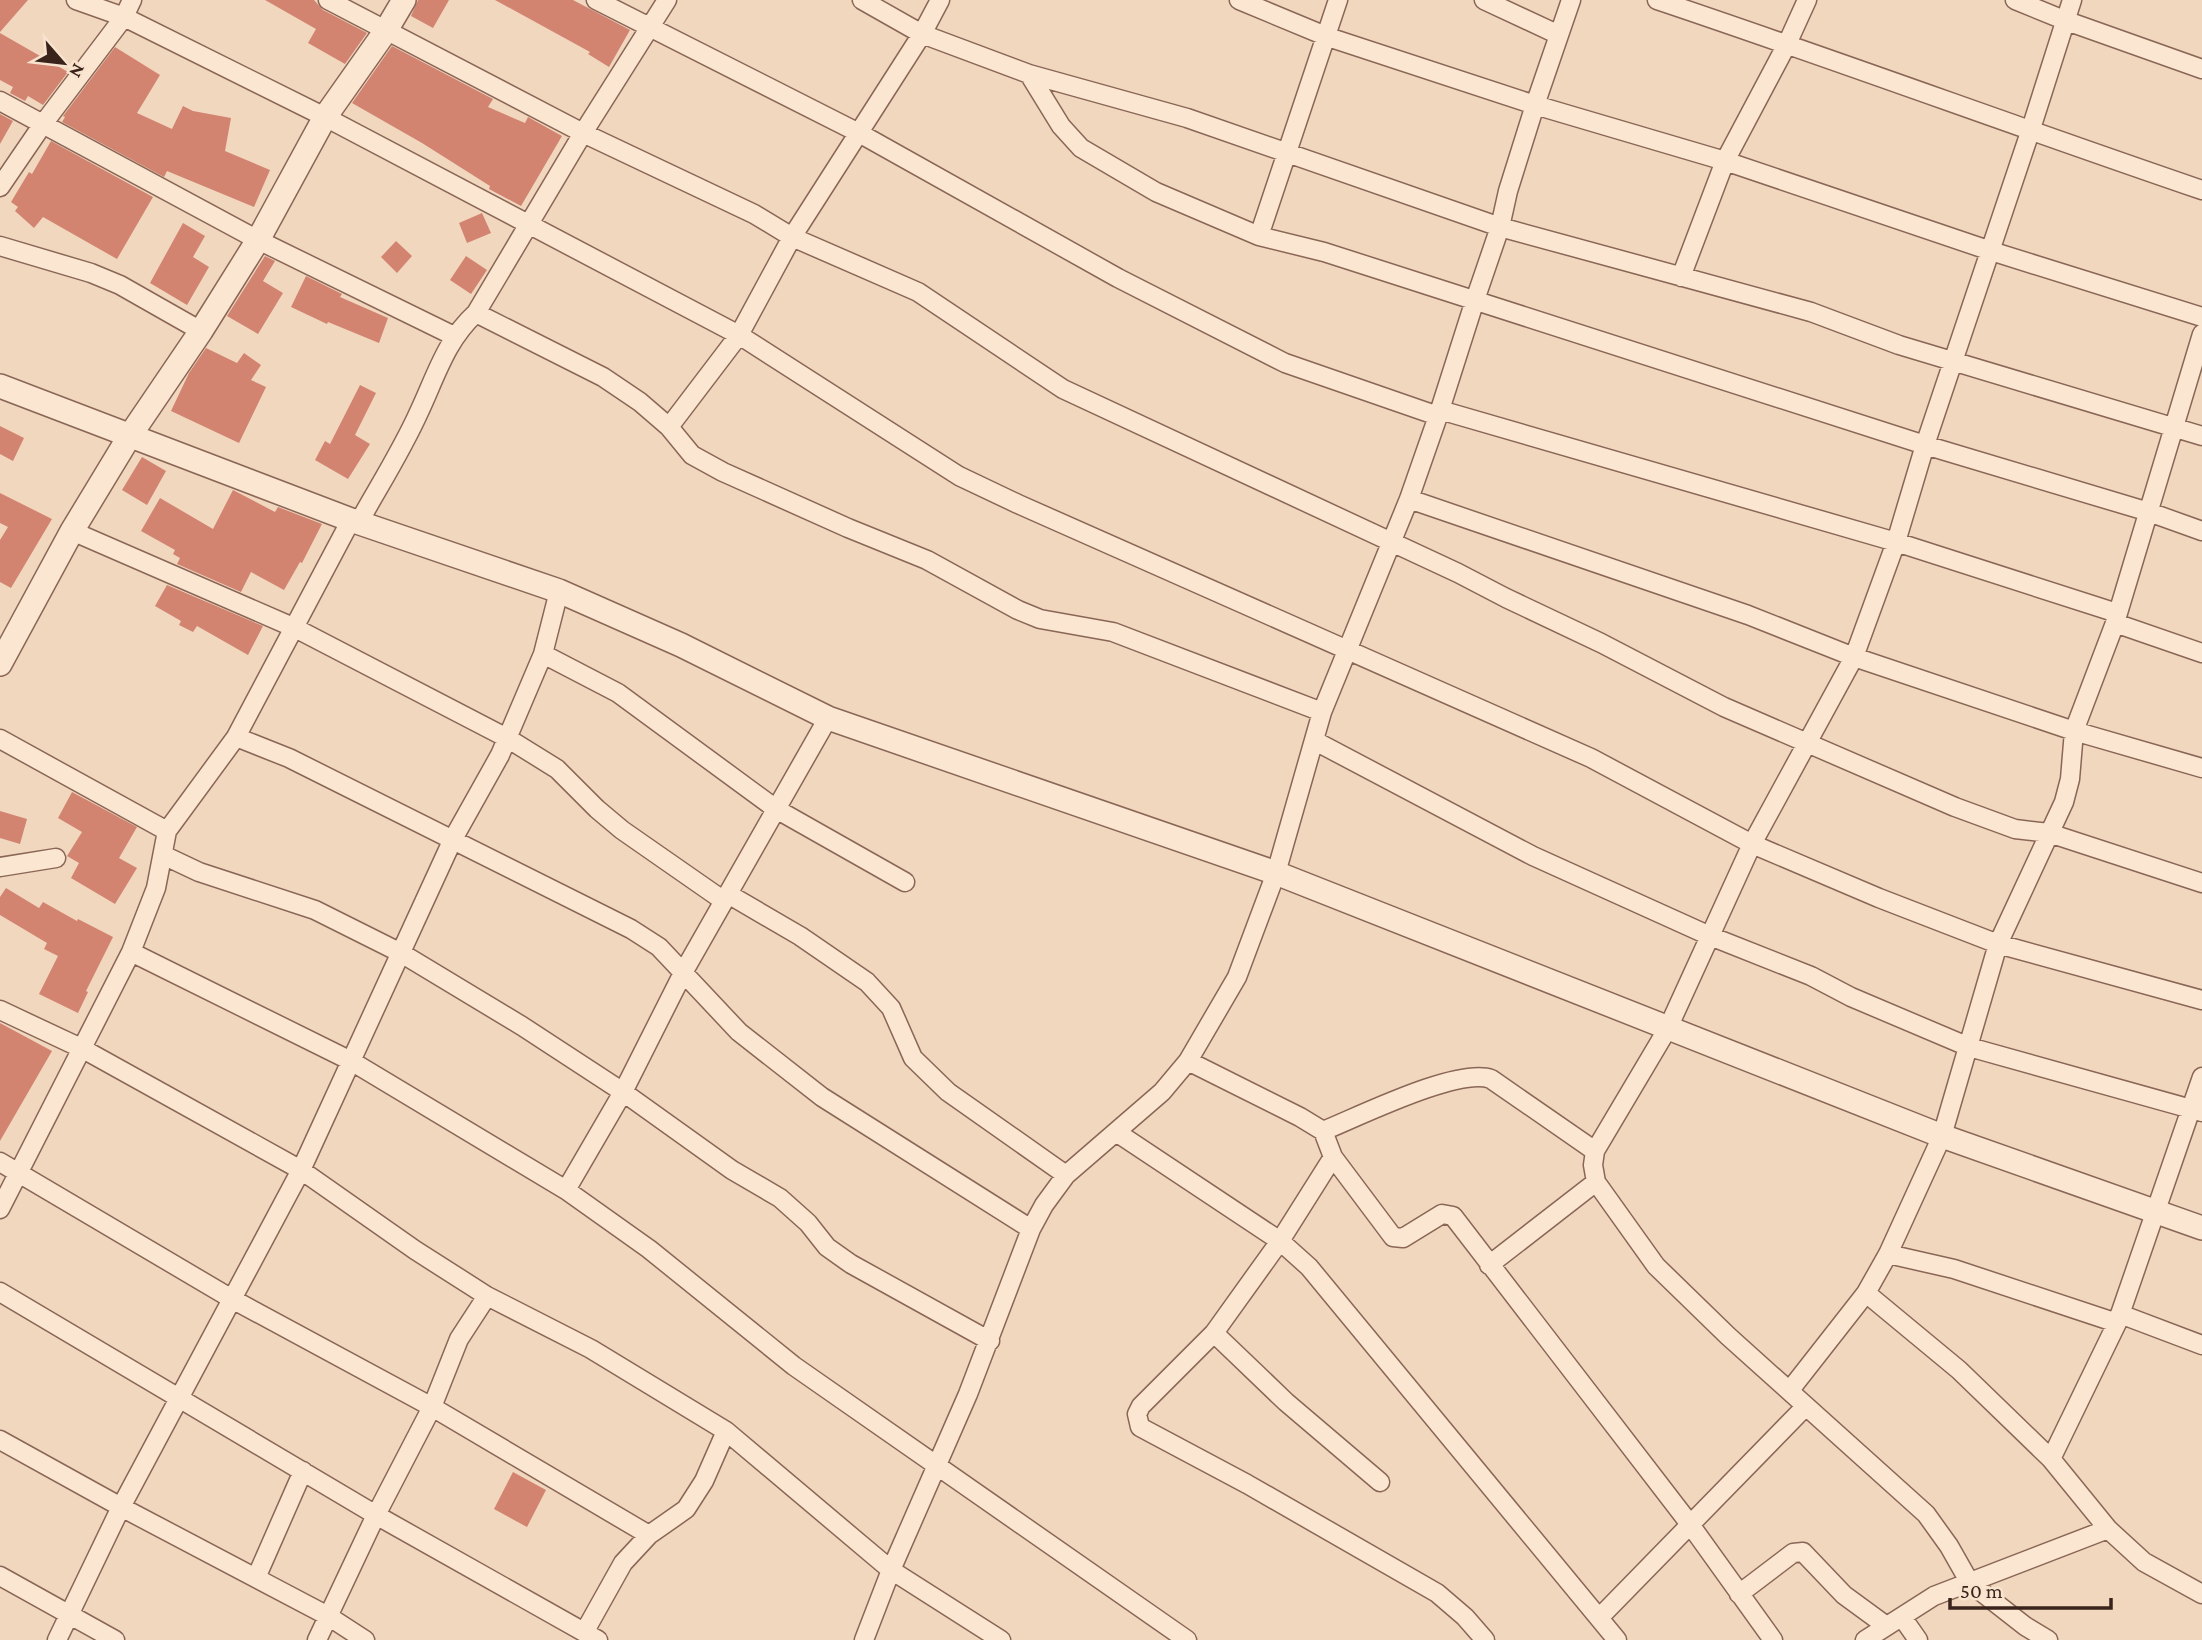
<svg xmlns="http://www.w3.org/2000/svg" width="2202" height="1640" viewBox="0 0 2202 1640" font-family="'Crimson Pro',serif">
<rect width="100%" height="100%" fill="#f1d7be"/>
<path fill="#d28471" d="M0 0H28L0 32Z
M265 0H314L323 10 367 33 345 64 308 43 316 29Z
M418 0H449L433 28 411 16Z
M495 0H573L630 30 609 67 588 54 590 52Z
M0 33 68 72 43 105 28 96 25 101 10 93 13 87 0 80Z
M392 46 493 99 488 107 525 123 528 117 562 136 521 206 489 189 490 186 422 143 352 103Z
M115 47 160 75 137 113 172 129 183 106 193 111 231 118 225 151 270 170 254 207 167 171 164 177 62 122 65 117 63 116Z
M0 114 13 121 0 144Z
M51 141 153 197 117 259 43 217 34 228 15 211 18 207 11 202 29 172 32 174Z
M482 213 491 233 467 243 459 223Z
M183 223 205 236 193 257 209 267 187 305 150 283Z
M396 241 412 256 397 273 381 257Z
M265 256 275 261 263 281 283 293 258 334 227 316Z
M466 256 487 270 471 294 450 280Z
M306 276 342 294 340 297 388 318 379 343 328 322 327 324 291 307Z
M206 348 237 363 244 353 261 365 251 380 266 387 239 443 171 411 189 373Z
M360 385 376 393 355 435 370 444 348 479 315 460 325 441 330 444Z
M0 426 24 438 13 461 0 454Z
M142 457 166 471 147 505 122 490Z
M233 490 275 512 278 507 322 524 302 563 300 562 284 590 251 572 241 592 177 564 180 558 173 554 175 550 141 531 160 498 213 529Z
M0 493 52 519 11 588 0 582V540L8 527 0 523Z
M167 585 263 626 248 655 197 626 193 632 179 625 181 621 155 606Z
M72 792 137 827 119 858 137 868 115 904 71 878 79 863 67 856 82 832 58 818Z
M0 811 27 819 20 844 0 838Z
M6 888 39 908 43 902 77 921 78 919 113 937 86 991 88 992 78 1013 39 994 58 956 44 949 47 943 0 915V897Z
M0 1023 52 1051 0 1141Z
M513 1472 546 1490 527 1527 494 1509Z"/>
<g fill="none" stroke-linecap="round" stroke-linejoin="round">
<defs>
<path id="minor" d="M76 0 124 17 325 117 739 335 959 476 1018 504 1591 758 1752 844 1879 898 1998 944 2202 1000
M328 0 583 133 754 214 792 237 918 292 1063 389 1458 573 1506 598 1601 643 1724 707 1955 807 2015 829 2049 833 2202 883
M596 0 859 133 1118 278 1285 363 1438 416
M862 0 922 34 1029 74 1187 118 1500 227 1811 312 1899 345 2202 436
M1239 0 1328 37 1535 105 1725 161 1991 251 2202 317
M1484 0 1559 35
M1657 0C1839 61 2020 128 2202 190
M2015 0 2064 20 2202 69
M1029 74 1061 126 1081 148 1156 192 1259 236 1324 252 1925 445 2149 512 2202 531
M0 101 258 240 454 336
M0 187 43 124 124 17 132 0
M1259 236 1338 0
M0 246 91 273 120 285 201 331
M1681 277 1725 161 1787 44 1807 0
M476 313 603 377 640 402 669 427 692 455 723 472 848 528 927 560 1018 610 1040 619 1113 632 1322 712
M1440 410 1896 542 2117 613
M669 427 739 335 792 237 922 34 940 0
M1409 499 1748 615 1854 657 2074 731 2202 768
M359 522C379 486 402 450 419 412 436 376 446 340 476 313L583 133 667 0
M72 531 295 628 507 738 557 769 597 809 622 830 724 901
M2115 623 2202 653
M543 654 618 693 776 809 905 882
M236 737 289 758 631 929 659 947 739 1032 822 1097 1031 1229
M0 739 167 831
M1315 741 1533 856 1710 936 1811 976 1851 997 1969 1047 2202 1112
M163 855 199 872 315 910 401 953 522 1026 623 1092 732 1170 780 1198 808 1223 827 1247 851 1264 990 1341
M0 867 56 858
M728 894 800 936 867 982 891 1008 913 1058 948 1092 1066 1175
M131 952 351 1061 566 1190 649 1249 794 1366 1187 1640
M0 1010 83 1049 301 1170 415 1250 487 1296 591 1349 726 1431 891 1570 1001 1640
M1188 1061 1300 1117 1323 1131 1333 1157 1393 1237 1403 1238 1442 1214 1453 1216 1689 1523 1773 1640
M1323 1131C1358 1117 1458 1067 1491 1079L1595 1151
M1116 1132 1280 1241 1309 1267 1617 1640
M1333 1157 1280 1241 1214 1333 1141 1406 1137 1414 1140 1427 1247 1484 1437 1593 1465 1617 1485 1640
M0 1162 232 1299 432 1407 649 1535
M566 1190 623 1092 684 971 828 718
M0 1209 131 952 156 888 167 831 236 737 351 520
M1888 1254 1954 1269 2117 1323
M1489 1265 1596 1182
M0 1292 376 1515 598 1640
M1866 1293 1959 1370 2051 1459 2108 1529 2144 1562 2202 1594
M2120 1314 2202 1345
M1214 1333 1286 1402 1380 1482
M1790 1390 1866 1293 1888 1254 1942 1136 1998 944 2064 802 2070 779 2074 731 2115 623 2202 334
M0 1440 121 1507 328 1616 365 1640
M2051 1459 2117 1323 2202 1077
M0 1576 115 1640
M256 1578 303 1471
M1739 1594 1793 1553 1803 1552 1844 1595 1885 1625
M1902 1617 1918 1640
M1599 1618 1805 1407
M585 1631 623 1563 649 1535 686 1509 704 1481 726 1431
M57 1640 121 1507 301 1170 453 839 500 755 543 654 559 591
M317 1640 376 1515 432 1407 459 1339 487 1296
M864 1640 891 1570 968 1394 1031 1229 1044 1205 1066 1175 1162 1092 1188 1061 1237 977 1276 873 1322 712 1409 499 1438 416 1475 300 1500 227 1508 191 1535 105 1571 0
M1865 1640 1934 1596 2108 1529
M2048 1640 2025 1626 1970 1583 1949 1546 1926 1514 1728 1336 1656 1266 1596 1182 1593 1165 1595 1151 1668 1028 1752 844 1854 657 1896 542 1925 445 2030 132 2072 0"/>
<path id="tertiary" d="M0 386 351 520 559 591 681 645 828 718 1276 873 1942 1136 2202 1228
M0 664 72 531 129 437 201 331 258 240 325 117 385 32 404 0"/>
</defs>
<use href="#minor" stroke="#8a6656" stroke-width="21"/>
<use href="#tertiary" stroke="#8a6656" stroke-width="26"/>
<use href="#minor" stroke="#fbe6d2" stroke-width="18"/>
<use href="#tertiary" stroke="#fbe6d2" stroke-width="23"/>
</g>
<g transform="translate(63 63) rotate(118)" stroke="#f8e3ce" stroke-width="5" paint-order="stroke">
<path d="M0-5L12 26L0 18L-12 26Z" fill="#39231b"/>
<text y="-10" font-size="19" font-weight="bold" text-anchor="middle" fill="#39231b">N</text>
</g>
<path d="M1950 1598v10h161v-10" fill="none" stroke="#39231b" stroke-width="3.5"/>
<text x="1960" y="1598" font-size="21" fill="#39231b" stroke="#f8e3ce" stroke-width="5" paint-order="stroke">50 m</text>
</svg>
